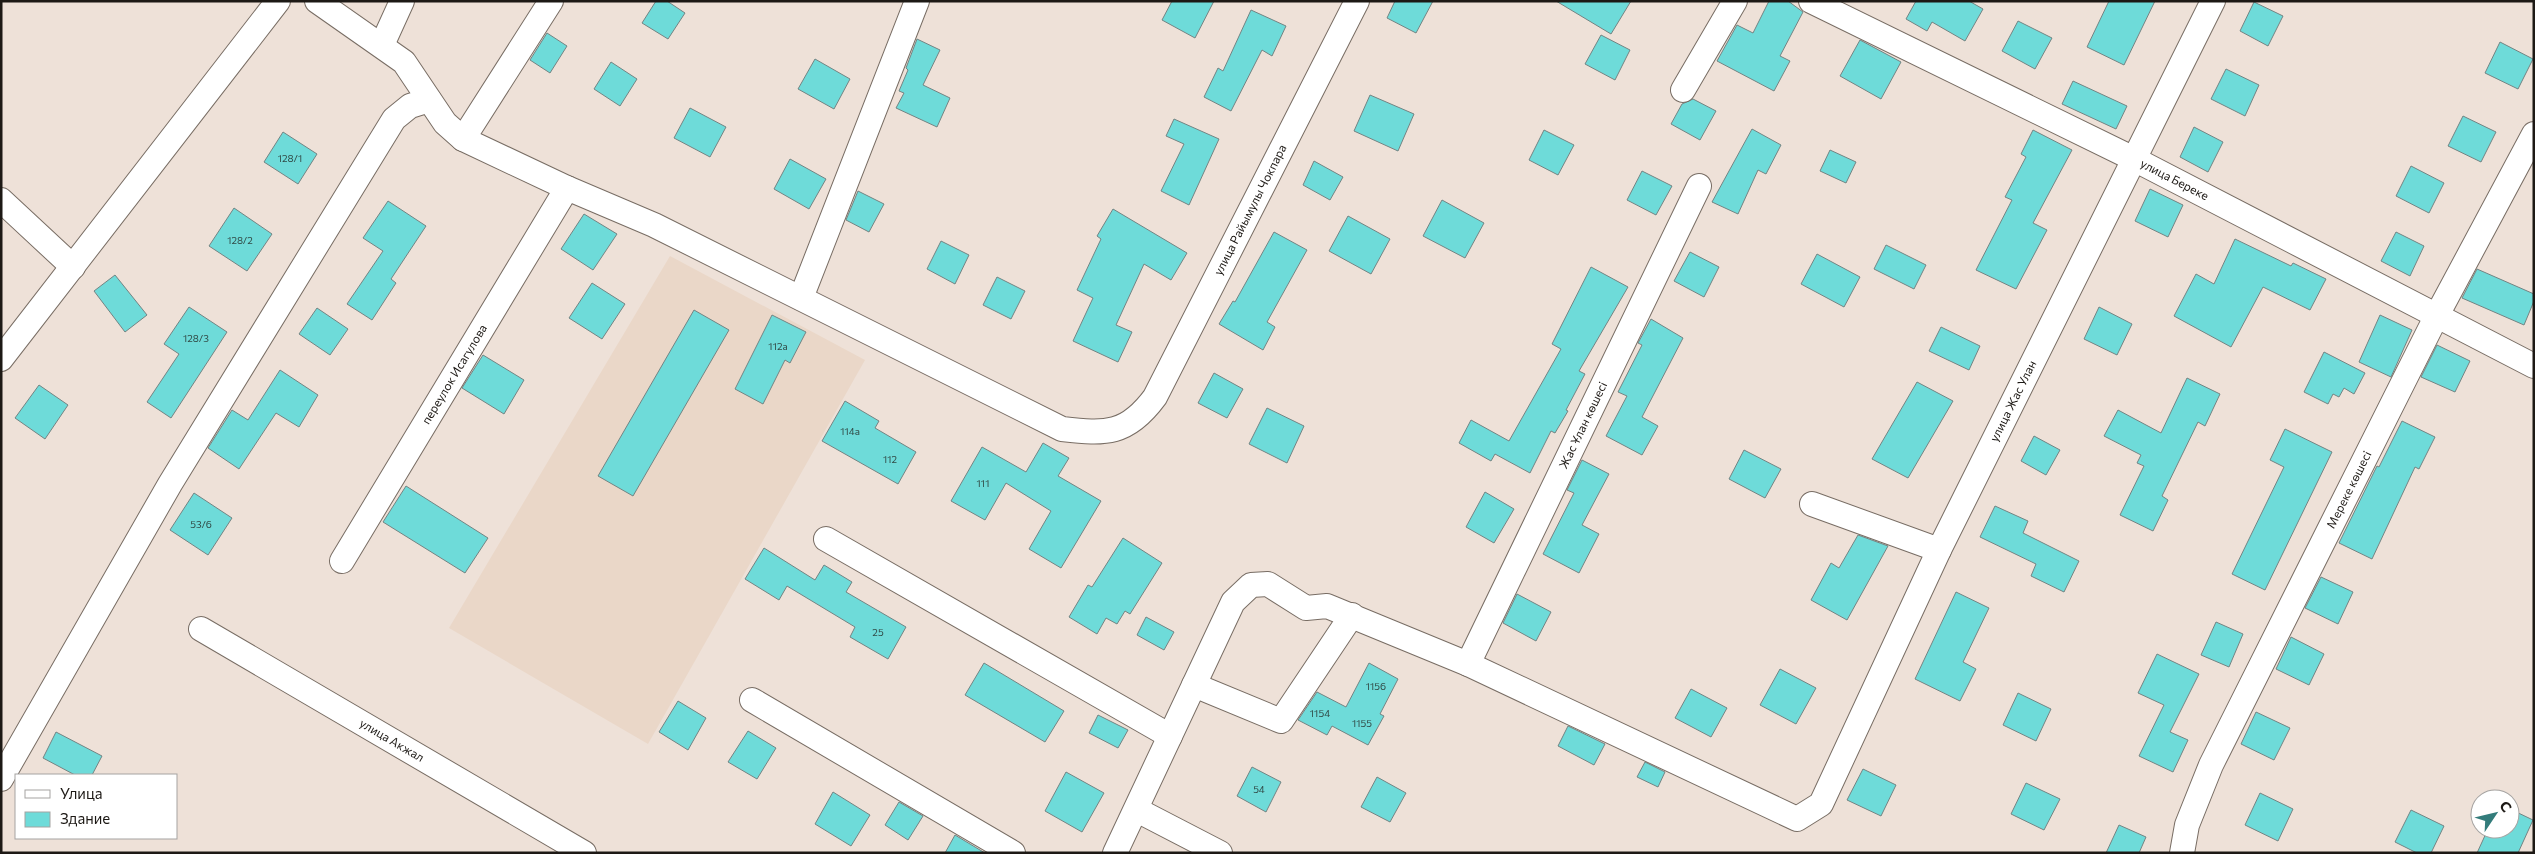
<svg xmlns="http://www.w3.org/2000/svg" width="2535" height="854" viewBox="0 0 2535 854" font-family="Commissioner,sans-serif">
<rect width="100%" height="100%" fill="#eee1d8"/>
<path fill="#ead7c8" d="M670 256 865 360 648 744 449 628Z"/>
<path fill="#6edbd9" stroke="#738483" d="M656 1H667L685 13 668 39 642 23Z
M1172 1H1214L1195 38 1162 20Z
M1395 1H1433L1416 33 1387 18Z
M1556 1H1631L1611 34Z
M1769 1H1788L1803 12 1780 56 1790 61 1774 91 1717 61 1737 25 1753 33Z
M1916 1H1969L1983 9 1965 41 1932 22 1927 31 1906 19Z
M2109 1H2155L2124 65 2087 47Z
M2254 2 2283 16 2268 46 2240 31Z
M1251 10 1286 26 1272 56 1262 50 1231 111 1204 97 1218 68 1223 71Z
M2018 21 2052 38 2035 69 2002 51Z
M547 33 567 46 550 73 530 60Z
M1601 35 1630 50 1615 80 1585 64Z
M917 39 940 50 923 85 950 98 937 127 896 108 904 93 899 91 908 70 906 68Z
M1860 40 1901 62 1881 99 1840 76Z
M2500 42 2533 59 2518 89 2485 73Z
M815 59 850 79 834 109 798 89Z
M611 62 637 79 620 106 594 89Z
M2226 69 2259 85 2245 116 2211 99Z
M2073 81 2127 106 2116 129 2062 104Z
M1370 95 1414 114 1398 151 1354 131Z
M1693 99 1716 111 1700 140 1671 124 1682 104Z
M690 108 726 127 710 157 674 138Z
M2463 116 2496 132 2481 162 2448 146Z
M1174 119 1219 139 1189 205 1161 191 1184 144 1166 136Z
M2194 127 2223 142 2208 172 2180 157Z
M1752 129 1781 145 1766 174 1758 170 1738 214 1712 202Z
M1544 130 1574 145 1558 175 1529 160Z
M2033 130 2072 150 2033 223 2047 230 2016 289 1976 270 2012 200 2005 197 2026 157 2021 154Z
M283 132 317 154 298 184 264 162Z
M1830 150 1856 162 1846 183 1820 171Z
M790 159 826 179 809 209 774 189Z
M1314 161 1343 177 1330 200 1303 185Z
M2411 166 2444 183 2429 213 2396 196Z
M1642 171 1672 186 1656 215 1627 200Z
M2150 189 2183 205 2168 237 2135 221Z
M858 191 884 204 869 232 846 220Z
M1442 200 1484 223 1465 258 1423 236Z
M388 201 426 226 391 279 396 283 372 320 347 304 383 251 363 238Z
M234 208 272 234 247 271 209 246Z
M1113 209 1187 253 1171 280 1144 264 1116 325 1132 332 1118 362 1073 341 1093 298 1077 290 1101 239 1097 236Z
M584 214 617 234 593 270 561 249Z
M1348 216 1390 239 1371 274 1329 251Z
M1274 232 1307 250 1267 322 1275 327 1263 350 1219 324 1233 301 1235 302Z
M2396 232 2424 246 2410 276 2381 261Z
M2235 239 2291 266 2293 263 2326 279 2310 310 2263 287 2231 347 2174 316 2196 274 2214 284Z
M941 241 969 255 955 284 927 269Z
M1886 245 1926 265 1914 289 1874 269Z
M1690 252 1719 267 1704 297 1674 281Z
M1817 254 1860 277 1844 307 1801 284Z
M1591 267 1628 287 1579 371 1585 374 1566 410 1568 411 1555 433 1551 431 1530 473 1495 454 1491 461 1459 443 1471 420 1509 441 1561 349 1552 344Z
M2477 269 2534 294V301L2524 325 2462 298Z
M115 275 147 315 125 332 94 291Z
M997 277 1025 291 1011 319 983 305Z
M592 283 625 304 602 339 569 318Z
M189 307 227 332 171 418 147 402 179 354 164 344Z
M2099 307 2132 324 2117 355 2084 339Z
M317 308 348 329 330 355 299 334Z
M694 310 729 330 633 496 598 476Z
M772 315 806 332 790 363 785 360 763 404 735 389Z
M2380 315 2412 330 2391 377 2359 362Z
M1651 319 1683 338 1642 417 1658 426 1642 455 1606 436 1627 396 1618 392 1642 345 1638 343Z
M1941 327 1980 346 1969 370 1929 351Z
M2437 345 2470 361 2455 392 2421 377Z
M2324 352 2365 373 2354 394 2344 388 2339 397 2333 394 2328 404 2304 392Z
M483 355 524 380 504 414 462 388Z
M280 370 318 395 299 427 276 413 239 469 208 448 232 410 248 420Z
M1214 373 1243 389 1227 418 1198 403Z
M2187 378 2220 394 2205 426 2198 422 2162 496 2168 500 2153 531 2120 515 2144 466 2137 463 2141 455 2104 436 2118 410 2161 433Z
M1917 382 1953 401 1908 478 1872 459Z
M39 385 68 405 45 439 15 418Z
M845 401 879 421 875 428 916 452 898 484 822 441Z
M1267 408 1304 426 1287 463 1249 444Z
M2402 421 2435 437 2419 469 2415 467 2372 559 2339 543 2377 466 2379 467Z
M2285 429 2332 452 2265 590 2232 574 2284 467 2270 460Z
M2034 436 2060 450 2046 475 2021 461Z
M1043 443 1069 458 1058 476 1101 501 1061 568 1029 549 1051 511 1006 483 985 520 951 501 982 447 1026 472Z
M1744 450 1781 469 1765 498 1729 479Z
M1582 460 1609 474 1582 525 1599 534 1579 573 1543 554 1574 493 1567 490Z
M406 486 488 538 465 573 383 522Z
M1485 492 1514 509 1494 543 1466 527Z
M194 493 232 518 208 555 170 530Z
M1995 506 2028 521 2023 533 2079 561 2064 592 2031 576 2036 564 1980 537Z
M1858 535 1888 546 1847 620 1811 600 1831 563 1839 568Z
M1123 538 1162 563 1130 614 1125 611 1117 624 1106 618 1097 634 1069 617 1088 585 1092 587Z
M764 548 815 580 824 565 852 582 846 592 906 627 888 659 850 637 855 627 787 586 779 600 745 579Z
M2321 577 2353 592 2338 624 2305 608Z
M1956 592 1989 608 1963 662 1976 669 1960 701 1915 679Z
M1517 594 1551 612 1536 641 1503 623Z
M1146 617 1174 632 1164 650 1137 635Z
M2216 622 2243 634 2229 667 2201 655Z
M2291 637 2324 654 2309 685 2276 669Z
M2157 654 2199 674 2170 732 2188 740 2173 772 2139 756 2164 705 2138 693Z
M984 663 1064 711 1045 742 965 695Z
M1369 663 1398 679 1380 714 1384 716 1368 745 1332 726 1327 735 1298 720 1317 692 1346 707Z
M1780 669 1816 688 1796 724 1760 705Z
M1691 689 1727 708 1711 737 1675 718Z
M2018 693 2051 709 2036 741 2003 725Z
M678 701 706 718 688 750 659 732Z
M2256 712 2290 728 2274 760 2241 744Z
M1098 715 1128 730 1118 748 1089 733Z
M1568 726 1605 744 1594 765 1558 746Z
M748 731 776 748 757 779 728 762Z
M56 732 102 756 92 775H75L43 758Z
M1645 762 1665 772 1658 787 1637 777Z
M1252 767 1281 782 1266 812 1237 796Z
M1863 769 1896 785 1881 816 1847 800Z
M1066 772 1104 793 1082 832 1045 811Z
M1377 777 1406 793 1390 822 1361 807Z
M2026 783 2060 799 2044 830 2011 814Z
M833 792 870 815 851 846 815 824Z
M2260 793 2293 809 2278 841 2245 825Z
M899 802 923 816 908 840 885 825Z
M2510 809 2533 820 2518 853H2477L2488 829H2510Z
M2411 810 2444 826 2431 853H2417L2395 842Z
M2119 825 2146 837 2139 853H2106Z
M955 835 985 853H945Z"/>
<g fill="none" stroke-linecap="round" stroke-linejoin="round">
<defs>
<g id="minor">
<path id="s1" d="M317 1 404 62 445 123 463 139 567 188 654 225 1062 429C1106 434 1127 435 1155 397L1357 1"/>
<path id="s2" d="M1811 1 2134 159 2534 366"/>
<path d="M382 45 402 1"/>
<path d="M1683 90 1735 1"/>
<path d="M463 139 551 1"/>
<path d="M1 200 73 267"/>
<path d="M801 298 917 1"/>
<path d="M1 359 278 1"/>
<path d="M1812 504 1939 550"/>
<path d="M826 539 1170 736"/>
<path id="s3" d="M342 561 567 188"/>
<path id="s4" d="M201 629 584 853"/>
<path id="s5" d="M1468 664 1699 186"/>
<path d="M1194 685 1281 721 1352 615"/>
<path d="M752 700 1013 853"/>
<path d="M1 779 170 484 394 119 410 106 429 100"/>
<path d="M1137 810 1220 853"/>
<path id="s6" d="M1115 853 1233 602 1251 585 1268 584 1306 608 1327 606 1468 664 1797 819 1821 804 1939 550 2213 1"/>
<path id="s7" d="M2182 853 2187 825 2211 765 2436 317 2534 134"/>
</g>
</defs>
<use href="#minor" stroke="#786d64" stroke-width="26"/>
<use href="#minor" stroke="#fff" stroke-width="24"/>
</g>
<g text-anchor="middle" stroke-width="4.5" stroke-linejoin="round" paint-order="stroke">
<g font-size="10" fill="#314a46">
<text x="290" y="162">128/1</text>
<text x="240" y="244">128/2</text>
<text x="196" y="342">128/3</text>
<text x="778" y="350">112а</text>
<text x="850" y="435">114а</text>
<text x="890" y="463">112</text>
<text x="983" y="487">111</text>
<text x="201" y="528">53/6</text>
<text x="878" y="636">25</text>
<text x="1376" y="690">1156</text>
<text x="1320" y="717">1154</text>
<text x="1362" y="727">1155</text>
<text x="1259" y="793">54</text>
</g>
<g font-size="12" fill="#1d1915" stroke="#fff">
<text dy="4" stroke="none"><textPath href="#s2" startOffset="405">улица Береке</textPath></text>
<text dy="4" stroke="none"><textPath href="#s1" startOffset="1185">улица Райымулы Чокпара</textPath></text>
<text dy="4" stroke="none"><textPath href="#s3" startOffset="218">переулок Исагулова</textPath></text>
<text dy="4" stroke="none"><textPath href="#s6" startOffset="1376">улица Жас Улан</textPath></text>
<text dy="4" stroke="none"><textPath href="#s5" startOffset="265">Жас Ұлан көшесі</textPath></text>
<text dy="4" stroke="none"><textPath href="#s7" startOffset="401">Мереке көшесі</textPath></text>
<text dy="4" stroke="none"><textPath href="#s4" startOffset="221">улица Акжал</textPath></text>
</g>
</g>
<rect width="2535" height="854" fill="none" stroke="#1d1915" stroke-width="5"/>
<rect x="15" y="774" width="162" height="65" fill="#ffffff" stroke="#a5a3a1"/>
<rect x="25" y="790" width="25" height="8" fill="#ffffff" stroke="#a5a3a1"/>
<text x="60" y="799" font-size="15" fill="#1d1915">Улица</text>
<rect x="25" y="812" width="25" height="15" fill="#6edbd9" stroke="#a5a3a1"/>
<text x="60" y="824" font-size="15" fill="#1d1915">Здание</text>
<g transform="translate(2495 814) rotate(55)"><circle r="24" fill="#ffffff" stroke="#a5a3a1"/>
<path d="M0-4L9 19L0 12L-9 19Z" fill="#337c7b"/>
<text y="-8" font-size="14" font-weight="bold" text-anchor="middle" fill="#1d1915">С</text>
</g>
</svg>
